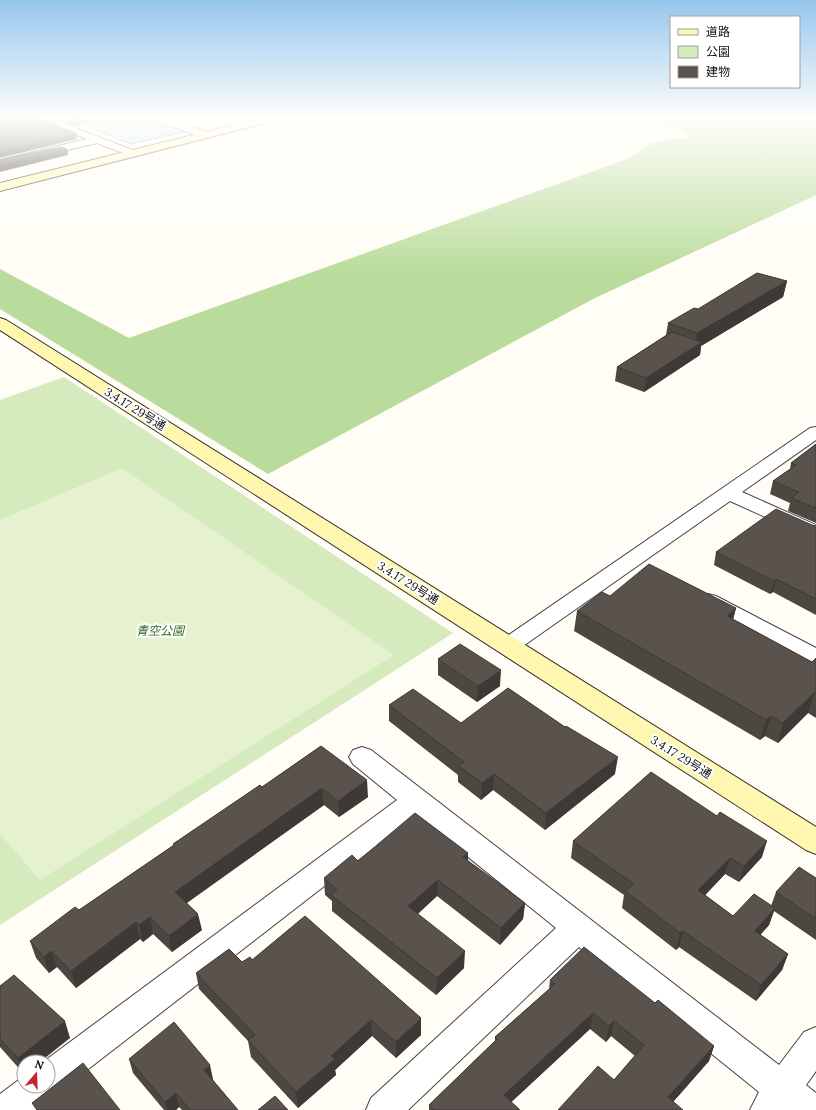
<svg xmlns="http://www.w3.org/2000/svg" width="816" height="1110" viewBox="0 0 816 1110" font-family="Lora,'Noto Sans JP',serif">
<rect width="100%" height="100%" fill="#fffdf5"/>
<path fill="#d5ebbd" d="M64 377 453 633 0 925V400Z"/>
<path fill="#b9dc9c" d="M631 119H686L705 121 713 119H816V195L593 299 268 474 0 309V269L129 338 630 158 651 143 672 139 688 138 685 134 688 132Z"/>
<path fill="#e6f2cf" d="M122 468 394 655 40 880 0 834V520Z"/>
<path fill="#b9e0f7" stroke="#3f96cf" d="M109 119H153L188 131 131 144 87 126 107 121 105 120Z"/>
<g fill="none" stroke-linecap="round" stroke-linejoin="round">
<defs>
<path id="street" d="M39 119H52L135 151 136 153 131 156 97 143 0 166V160L87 139 40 121Z
M155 119H169L210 133 211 135 210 137H202L156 121Z
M816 427V440L742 492 816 525V539L809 537 730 501 516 651 508 654 500 651 496 646 500 641 810 428Z
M708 594 716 596 816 648V666L808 664 700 606 697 601 700 596Z
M362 747 371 750 779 1065 804 1032 816 1027V1071L806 1085 816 1093V1110H750L759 1092 579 947 408 1110H366L371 1098 556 928 416 815 60 1091 53 1094 51 1098 36 1110H0V1094L24 1076V1086H48V1062H43L397 800 353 764 349 757 353 750Z"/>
<path id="secondary" d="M257 119H274L273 121 0 191V183Z
M0 318 6 320 816 827V854L806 850 0 330Z"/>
</defs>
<use href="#street" stroke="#444" stroke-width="2"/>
<use href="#secondary" stroke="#333" stroke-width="2"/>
<use href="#street" fill="#fff" fill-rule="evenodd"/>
<use href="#secondary" fill="#fff6b0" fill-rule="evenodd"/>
</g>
<path fill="#4d4742" d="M56 119H107L75 126Z
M191 119H207L198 121Z
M787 281 783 297 701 346 700 355 644 392 615 381 617 367 666 335 668 323Z
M816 444V523L788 511 790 503 770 494 773 481 790 469 791 463Z
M812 525 816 526V615L773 592 770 594 714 565 716 552Z
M610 596 736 608 733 619 812 662 816 658V718L808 713 778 743 765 736 760 740 574 631 577 611Z
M438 659 500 686 477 702 438 675Z
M389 705 461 723 615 774 545 830 493 790 481 800 458 782V775L389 721Z
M321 746 368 797 339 817 324 805 187 903 202 930 172 952 153 934 143 942 140 939 76 988 57 967 49 973 36 958 30 941 79 910 173 846V844L262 787Z
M573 841 762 857 739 882 725 874 705 895 733 916 771 906 776 892 816 878V940L774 911 769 925 760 935 788 954 782 970 756 1001 679 947 676 950 622 908 624 895 571 858Z
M468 853V861L525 903 523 919 500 945 437 896 418 914 464 968 436 995 332 911V901L325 895 324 878 358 861Z
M242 962 421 1035 396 1058 372 1036 335 1070 336 1075 298 1108 251 1057 248 1041 199 989 196 973Z
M550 980 655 1003 714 1046 709 1061 673 1102 614 1080 635 1056 611 1036 606 1042 590 1029 511 1102 520 1110H429V1105L495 1041V1037L549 989Z
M0 986 70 1038 24 1062V1074L0 1047Z
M129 1059 213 1079V1080L238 1110H182L179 1107 176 1110H164L133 1073Z"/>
<path fill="#3f3936" d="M81 119H107L75 126 74 120Z
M198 119H207L198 121Z
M76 133 77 139 0 158V152Z
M67 149 68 155 0 172V165Z
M787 281 783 297 701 346 700 355 644 392 646 378 695 347 697 333Z
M776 579 773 592 770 594 774 581Z
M736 608 731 628 727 616Z
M501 670 500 686 477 702 478 686Z
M814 693 808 713 778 743 783 723Z
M771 716 765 736 760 740 766 720Z
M618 757 615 774 545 830 546 813Z
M494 774 493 790 481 800 482 783Z
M367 780 368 797 339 817 338 801Z
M322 788 324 805 179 908 175 892Z
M767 841 762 857 739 882 744 866Z
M468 853V870L463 857Z
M730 858 725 874 694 907 698 890Z
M438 880 437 896 408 922V906Z
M525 903 523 919 500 945 501 928Z
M775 908 769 925 749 948 755 931Z
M198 914 202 930 172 952 169 936Z
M150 917 153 934 143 942 139 925Z
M136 922 140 939 76 988 71 971Z
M683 931 679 947 676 950 680 933Z
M51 951 57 967 49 973 44 957Z
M465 951 464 968 436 995 437 978Z
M788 954 782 970 756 1001 761 985Z
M593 1013 590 1029 503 1110 504 1095Z
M421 1018V1035L396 1058V1042Z
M371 1020 372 1036 335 1070 336 1075 298 1108 296 1092 331 1056Z
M65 1021 70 1038 40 1062H24V1073L18 1058Z
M614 1021 611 1036 606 1042 609 1026Z
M714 1046 709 1061 666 1110 668 1097Z
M210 1065 213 1079 207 1084 204 1070Z
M176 1093 179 1107 176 1110H167L165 1102Z"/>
<path fill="#5a524d" stroke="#3f3936" d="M0 119H44L58 124 54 125 76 133 0 152Z
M69 119H81L74 120Z
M61 147 67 149 0 165V160Z
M757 273 787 281 697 333 668 323 694 308 698 309Z
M672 332 702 342 646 378 617 367Z
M816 444V508L791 498 799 492 773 481 796 465 791 463Z
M776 509 812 525 816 526V599L776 579 774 581 716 552Z
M649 564 736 608 727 616 812 662 816 658V694L814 693 783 723 771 716 766 720 577 611 602 592 610 596Z
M460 644 501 670 478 686 438 659Z
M508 688 565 727 566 726 618 757 546 813 494 774 482 783 459 766 464 762 389 705 413 689 461 723Z
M321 746 367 780 338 801 322 788 175 892 198 914 169 936 150 917 139 925 136 922 71 971 51 951 44 957 30 941 75 907 79 910 174 845 173 844 260 785 262 787Z
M651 772 717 816 720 812 767 841 744 866 730 858 698 890 733 916 754 894 775 908 755 931 788 954 761 985 683 931 680 933 625 891 634 884 573 841Z
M415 813 468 853 463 857 525 903 501 928 438 880 408 906 465 951 437 978 331 895 337 890 324 878 352 855 358 861Z
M799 867 816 878V919L776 892Z
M305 916 421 1018 396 1042 371 1020 331 1056 335 1059 296 1092 248 1040 255 1035 196 973 229 949 242 962 250 957 252 960Z
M584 947 655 1003 658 1000 714 1046 668 1097 683 1110H558L598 1066 614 1080 644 1045 614 1021 609 1026 593 1013 504 1095 520 1110H434L429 1105 497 1039 495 1037 555 984 550 980Z
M14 975 65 1021 18 1058 0 1039V986Z
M174 1022 210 1065 204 1070 238 1110H190L176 1093 165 1102 129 1059Z
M83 1063 120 1110H37L32 1103Z
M275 1096 288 1110H258Z"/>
<linearGradient id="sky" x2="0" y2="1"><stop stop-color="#95c6ee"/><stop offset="0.43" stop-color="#fffefa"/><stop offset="1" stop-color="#fffefa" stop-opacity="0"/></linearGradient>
<rect width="816" height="274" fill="url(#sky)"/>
<g text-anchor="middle" stroke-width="4" stroke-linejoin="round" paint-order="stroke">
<g font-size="12" fill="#111" stroke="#fff">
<text transform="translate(135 409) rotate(32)" y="4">3.4.17 29号通</text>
<text transform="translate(408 583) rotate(32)" y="4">3.4.17 29号通</text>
<text transform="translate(681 757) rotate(32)" y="4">3.4.17 29号通</text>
</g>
<g font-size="12" font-style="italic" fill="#2f6b1f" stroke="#fff">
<text x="160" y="635">青空公園</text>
</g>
</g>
<rect x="670" y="16" width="130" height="72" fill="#ffffff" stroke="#a0a0a0"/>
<rect x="678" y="29" width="20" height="6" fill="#fff6b0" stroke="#a0a0a0"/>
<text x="706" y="36" font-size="12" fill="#111111">道路</text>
<rect x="678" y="46" width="20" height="12" fill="#d5ebbd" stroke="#a0a0a0"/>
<text x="706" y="56" font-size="12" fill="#111111">公園</text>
<rect x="678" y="66" width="20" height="12" fill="#5a524d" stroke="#a0a0a0"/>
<text x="706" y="76" font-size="12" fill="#111111">建物</text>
<g transform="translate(36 1074) rotate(19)"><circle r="19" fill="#ffffff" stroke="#a0a0a0"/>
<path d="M0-3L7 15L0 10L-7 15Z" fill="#c4262e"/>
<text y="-6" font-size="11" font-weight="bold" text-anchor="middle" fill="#111111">N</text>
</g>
</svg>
